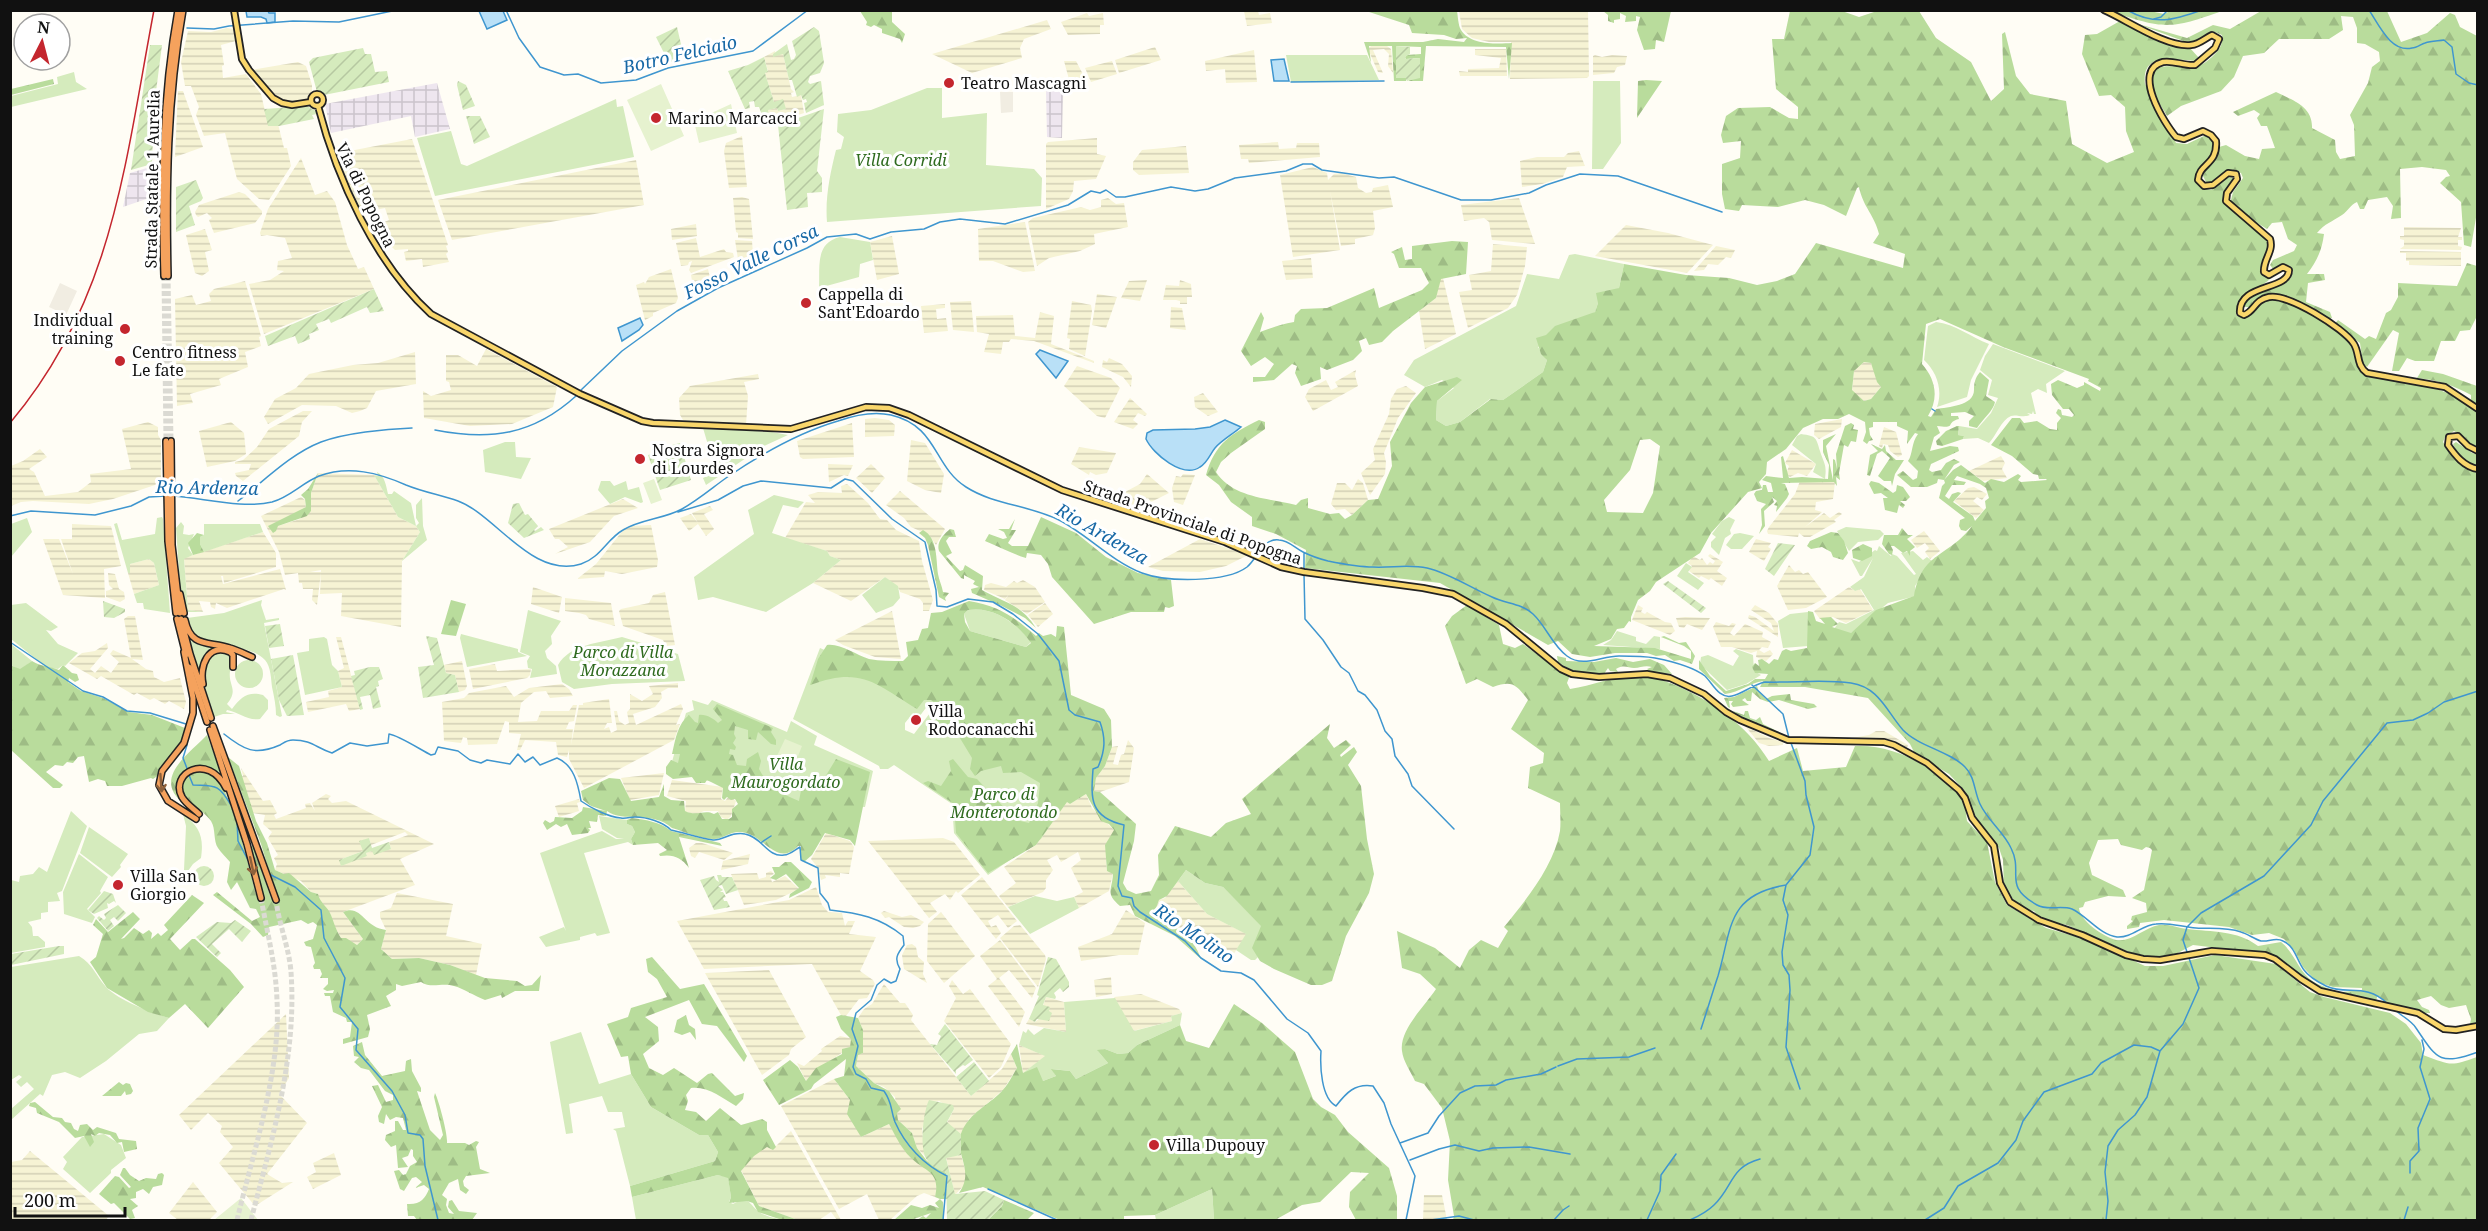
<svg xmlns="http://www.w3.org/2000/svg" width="2488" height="1231" viewBox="0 0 2488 1231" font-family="'Noto Serif',serif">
<defs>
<pattern id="industrial-grid" width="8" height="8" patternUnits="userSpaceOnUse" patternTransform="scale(1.5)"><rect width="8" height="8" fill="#eee6ef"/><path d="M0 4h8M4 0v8" fill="none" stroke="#cbc4cc"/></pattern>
<pattern id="farmland-rules" width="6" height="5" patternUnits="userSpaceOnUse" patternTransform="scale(1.5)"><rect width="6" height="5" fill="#f6f3d4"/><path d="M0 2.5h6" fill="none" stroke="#d2cfb5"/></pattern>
<pattern id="forest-firs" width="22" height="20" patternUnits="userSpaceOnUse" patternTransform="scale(1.5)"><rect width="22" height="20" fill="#b9dc9c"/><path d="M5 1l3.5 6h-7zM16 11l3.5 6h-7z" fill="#9ebc85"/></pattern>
<pattern id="garden-furrows" width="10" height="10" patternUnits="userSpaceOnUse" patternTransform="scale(1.5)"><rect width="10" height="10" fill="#d5ebbd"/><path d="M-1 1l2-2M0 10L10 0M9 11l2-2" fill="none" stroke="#b6c8a1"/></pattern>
</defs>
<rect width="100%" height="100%" fill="#fffdf5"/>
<path fill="url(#industrial-grid)" d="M437 83 450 129 415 137 411 116 331 133 325 104Z
M1063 90 1062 138 1047 137 1046 91Z
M157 165 155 196 123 207 130 173Z"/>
<path fill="url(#farmland-rules)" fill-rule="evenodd" d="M1244 11H1258L1259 15 1270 13 1272 23 1247 26Z
M1459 11H1588L1589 76 1587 78 1510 79 1511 42H1489L1472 38 1462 29Z
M1087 13 1089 16 1103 13 1104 25H1100V34L1068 35 1061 22Z
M1047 20 1051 29 1024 39 1020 48 1022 58 972 73 932 54Z
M227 28 233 29 236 41 221 45 224 65 222 66 223 78 246 74 261 94 265 111 278 124 284 148H287L291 166 269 200 259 199 237 179 225 133 204 136 196 115 199 107 191 86H185L181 62 188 31 211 32Z
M1371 46H1387L1391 49 1393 73 1388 66 1389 54 1384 49 1373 50 1383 73 1378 72 1368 49Z
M1155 47 1161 60 1119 73 1115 60Z
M1475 49H1506L1507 76H1460L1459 71 1468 72V69L1499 68 1501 58 1475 55Z
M1254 50 1257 82 1226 83 1225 69 1206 71 1205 61Z
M775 51V53L783 54 791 89 794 92 791 93 792 97 801 95 804 113 771 124 767 110 777 108 778 111 786 109 774 102 765 73 768 71 764 57Z
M1595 55 1602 57 1612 55 1627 56 1625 65 1617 67 1614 73 1593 75V56Z
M1064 61H1076L1087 82 1070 83Z
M1112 61 1117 74 1091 82 1085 68Z
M298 62 306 66 312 85V92L307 100 304 101 286 102 278 99 251 70Z
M178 91H183L203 147 175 157Z
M742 136 747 187 729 188 724 151 726 143Z
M1097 138V154L1106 156 1096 179 1074 181 1073 191 1069 199 1046 209V144L1048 142Z
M412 139 448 245 446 246 448 252 446 254 449 262 423 267 422 259 406 261 404 252 408 251V249L395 250 387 242 382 223 389 220 385 208 361 213 334 154Z
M1278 142 1279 149 1296 148 1297 143H1319L1320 157 1249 163 1248 159H1241L1239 145Z
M1186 146 1189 173 1139 175 1133 170V162L1142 150Z
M1579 151 1585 166 1567 167 1563 177 1542 184 1522 187 1520 161 1537 157H1564L1568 153Z
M301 158 315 195 327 191 335 202 347 245 358 269 364 267 374 289 264 334 249 284 270 280 284 271 277 270 278 261 292 258 285 238 267 235 261 236 260 233 268 209Z
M636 160 644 205 452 240 438 200Z
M1313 167 1327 173 1328 180 1334 174 1341 173 1356 177 1358 188 1366 193 1372 192 1373 188 1388 185 1393 207 1373 211 1375 228 1373 235 1355 239V244L1341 246 1330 191 1340 250 1293 257 1280 175Z
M239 192 245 194 262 211V214L255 223 214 233 209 220 212 218 207 213 198 217 196 215 195 212 199 205Z
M742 197 749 199 753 239 738 238V233L736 232 733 198Z
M1108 198 1116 204 1124 203 1128 227 1094 234 1095 244 1080 251 1049 258 1037 266 1028 222 1033 218 1081 207 1090 210 1101 207V200Z
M1519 198 1535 244 1492 240 1489 222 1484 218 1464 221 1461 205Z
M1025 222 1035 271 1023 272 993 261H979L978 229Z
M696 224 697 236 672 240 671 229Z
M1626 225 1668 233 1713 245 1687 273 1595 256Z
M2404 227 2461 228 2458 237H2462V240H2458V246L2462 247 2461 250 2400 249 2404 246V240L2400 239V236H2404Z
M205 229 212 250 205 252 209 271 202 276 195 273 186 235Z
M892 236 899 274 877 280 870 242Z
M696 238 700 257 724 249 726 252 733 253 734 257 691 273 689 270 692 261 689 262 688 265 681 266 676 243Z
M735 240 752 241 754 266 740 272Z
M1493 244 1527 247 1525 266 1517 295 1508 308 1468 328 1459 292 1472 290 1469 275 1491 271Z
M1716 246 1735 250 1731 258 1726 257 1718 265 1708 264 1704 270 1694 271Z
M2400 251 2461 252V266L2409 265V261H2406V253H2400Z
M1311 258 1313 278 1286 280 1282 261Z
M671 269 678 298 676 303 653 313V316L645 320 636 285 644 282 645 284 649 277Z
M708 269 711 282 694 292 691 275Z
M1443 278 1456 334 1425 349 1419 311 1436 298 1440 279Z
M1147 280 1140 301 1121 298 1129 281Z
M1180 280 1191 284 1192 297H1187V304H1180V301L1176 300H1163L1166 285 1179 286Z
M245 281 261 336 259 337 261 346 245 352 248 367 219 379 221 385 190 394 193 403 177 406 175 299 192 295 196 305 211 301 209 294 214 289Z
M1097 294 1117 297 1106 328 1092 325Z
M971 301 974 332 953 330 950 302Z
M1072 301 1091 305 1092 311 1085 356 1069 349 1070 339 1067 338Z
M945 304V308L936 309 937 319 946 318 948 331 924 333 921 306Z
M1171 307 1182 308 1186 330 1170 328Z
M1040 312 1054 316 1051 344 1094 361V363L1034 341 1011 339 1009 342H1003L1001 354 984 352 989 334 977 332 976 316 1013 315 1015 336 1035 338Z
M486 349 557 387 553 407 512 424 470 426 424 418 423 391 431 396 451 390 449 382 446 381V355H458L477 366Z
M415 352 416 384 376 391 367 408 360 411 352 413 336 406 302 405 268 424 264 417 275 399 296 388 309 374 353 365 378 363Z
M1109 358 1122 364 1132 376 1131 387 1123 377 1102 367 1103 360 1107 362Z
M1864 362 1871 363 1881 387 1871 399 1864 401 1852 391 1854 371Z
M1077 366 1111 378 1120 388 1105 418 1097 416 1064 386Z
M1356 370 1355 375 1358 386 1313 411 1305 397 1309 389 1326 380 1331 390 1338 387 1335 382Z
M758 374 759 379 744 382 748 396 746 425 690 423 683 420 680 415 679 398 690 386Z
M1406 386 1416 393 1398 418 1384 453 1386 462 1385 474 1370 495 1361 473 1375 460 1373 449 1389 414 1391 399 1397 389Z
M1203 393 1218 412 1208 416 1195 407 1194 397Z
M1130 398 1147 414 1145 416 1138 413 1133 420 1138 424 1133 429 1114 422Z
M303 411H312L302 422 299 436 243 481 236 476 235 473 249 470 251 464H235V462L243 460 257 447 269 429Z
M875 418 889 420 895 425 894 436 865 437V419Z
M1842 419 1841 427 1819 439 1814 435 1815 424Z
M148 422 158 427V435L161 440V483L113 499 89 504 33 501 21 502 11 506V466L23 461 40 449 47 457 29 469 34 472 45 496 78 492 91 482 90 474 131 469 122 429Z
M231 422 244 433 246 454 235 461 207 467 199 431Z
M852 423 854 457 803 459 800 457 797 441Z
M1884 427 1896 432 1902 455 1898 457 1890 451 1888 445 1883 444 1882 448 1879 446Z
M911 440 925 443 944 474 941 493 925 490 907 481Z
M1079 447 1116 453 1107 473 1096 475 1090 472 1089 475 1071 464Z
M1792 450 1816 464 1807 476 1798 473 1790 477 1786 474 1789 466 1785 463Z
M2001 456 2005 463 2002 469 2007 478 1983 481 1969 471Z
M828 464 853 465 848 476 844 475 829 482Z
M871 464 885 478 872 493 856 478Z
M318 473 374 475 398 517 416 526 420 532 402 561 401 627 341 616 342 593 320 594 321 570 310 572H321L317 605 312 600 313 589H303L302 583H299L298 573 285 575 279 552 261 516 301 497 305 500 306 507 303 510 269 526H278L300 519 311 511V493Z
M1147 474 1169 493 1151 502 1148 498 1132 507 1110 500 1140 484Z
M1183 474 1195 475 1183 505 1174 502 1172 488 1176 476 1181 477Z
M1358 479 1363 483 1368 500 1352 515 1345 509 1336 510 1331 504 1337 483H1345L1352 490Z
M1800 481 1835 482 1833 499 1816 502 1815 510 1822 512 1805 527 1824 513 1830 518 1839 512 1842 514 1834 520 1836 522 1810 537H1804L1799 533 1798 537 1768 534 1767 531 1769 527 1795 494Z
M847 484 868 503 880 519 887 520 896 530 919 541 922 561 933 600 929 611H923V603L920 599 900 592 899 589 885 577 851 601 813 583 841 560 830 556 827 551 785 538 806 502 815 503 808 495 818 492 842 493 841 486Z
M1974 487 1987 494 1982 500 1977 497 1973 501 1984 510 1976 518 1954 501 1968 488Z
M900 491 945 529 936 545 929 535 911 527 904 518 886 505Z
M623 499 638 508 614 516 590 542 555 554 568 547 559 539H555L549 529Z
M710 506 713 510 704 514 714 529 706 536 698 524 689 531 680 518 691 514 698 523 692 513Z
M72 524 111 526 121 566 104 569 105 598 63 595 43 539H59L73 574 61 539H72Z
M651 525 658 560 657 567 622 574 605 571 604 577 577 579 596 564 624 529 630 526Z
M1924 531 1940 551 1930 559 1925 552 1929 548 1925 543 1917 548 1911 540Z
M263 532 276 553V567L224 583 223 576H221L223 584 280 569 286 590 284 589 227 608 216 603 215 609 211 607 210 602 199 601 203 612 188 610 184 558Z
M1200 539 1248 555 1226 566 1200 572 1163 571 1148 567Z
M1756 539 1771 543 1768 547 1771 549 1764 561 1749 552Z
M1710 554 1723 562 1717 571 1727 578 1722 586 1711 578 1709 580 1701 576 1699 578 1689 571 1692 566 1688 563 1693 556 1700 560 1702 558 1707 565 1710 562 1713 564 1715 561 1708 556Z
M149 559 154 563 159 585 134 594 128 573 130 572V564Z
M1789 565 1795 572 1799 570 1803 574 1808 572 1827 597 1806 608 1788 610 1777 586Z
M108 573 115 574 119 589 124 592 125 599 120 602 106 597V591L113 589 109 585Z
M1023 580 1035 587 1045 602 1027 614 1005 600 1009 594 1005 599 984 590 985 585 991 583 1006 587 1014 581 1017 583Z
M533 587 562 597 559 613 531 604Z
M1849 587 1855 591 1860 589 1873 610 1846 623 1833 617 1820 619 1814 611Z
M665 592 675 645 666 646 663 640 623 626 619 611 621 609 649 603 653 595Z
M565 598 611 603 615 626 589 619 586 615 579 613 565 611Z
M1045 603 1053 614 1038 627 1028 615Z
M1638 605 1643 608 1641 612 1645 614 1647 612 1665 622 1671 623 1675 631 1670 635 1632 620Z
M1755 605 1769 613 1778 624V637L1748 618 1749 615 1755 617 1774 631 1771 623 1751 610Z
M892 611 901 659 875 657 843 645 835 640Z
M128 616H135L143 660 132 659 146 669 153 671 154 677 164 682 180 678 186 702 184 709 169 701 165 704 154 698 150 700 137 693 134 695 101 676 97 679 69 663 82 653 95 651 107 643 108 648 90 669 95 673 101 666 111 673 119 662 110 654 113 650 131 658 124 619Z
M1676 618 1685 617 1710 618 1702 630 1687 624 1684 628 1679 627Z
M1716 622 1729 626 1732 623 1736 624 1730 633 1734 636 1745 624 1763 632 1762 637 1771 642 1768 648 1762 647 1759 650 1764 653 1770 650 1773 654 1766 661 1756 657 1757 651 1751 653 1732 647H1721L1713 627Z
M336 637H341L360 709 349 711 346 704 308 712 306 702 329 697 328 691 342 687 338 671 344 668Z
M462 661 467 686 465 690 459 692 455 675 446 673 444 665Z
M495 664 497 671 531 669 530 675 527 678 473 689 469 669Z
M678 683V688H668L661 692 662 698 655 707 633 714 636 725 681 704 683 709 676 725 680 724 674 740 584 788 569 759V750L567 757 558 755 556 742 525 740 520 750H517L521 734 509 733V722L505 721 497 744 468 745 467 738 463 737 461 743 444 741 442 702 464 698 469 693 506 686 514 697 529 688 562 684 569 689 573 696 550 698 546 691 534 692 521 703 518 722 537 721 541 711H569L573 705H577L574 721 569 722 566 729H573L571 745 579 705H583V703L609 699 612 723H607L604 729 609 727 611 733 617 730 614 711H617L619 721 625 725 629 723 627 712 630 709V694L642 701 653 694 649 686Z
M1745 726 1769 738 1783 742V745L1769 746 1759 743Z
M1876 731H1884L1908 745 1907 748 1881 738H1852L1869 735Z
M1128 740 1134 748 1129 782 1100 792 1094 791 1096 778 1105 766 1112 747 1118 746 1113 764 1118 765 1121 755 1124 754Z
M241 768 263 801 270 800 277 813 274 815 276 819 306 808 305 804 310 803 315 811 312 803 326 794 331 796 328 799 332 803 346 801 434 844 400 859 415 885 343 912 363 939 357 945 341 938 332 922 331 915 318 899V894L311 892 301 881 275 870 277 864 274 858 278 855 268 838 272 832 263 824 265 815 253 813 241 777 243 776ZM405 832 408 835 389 842 391 849 372 851 366 853 367 856 339 860 363 851 369 838 371 845Z
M664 773 659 795 630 800 621 778Z
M672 780 723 787 721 799 725 801 729 796 736 801 731 816 727 820 721 817 718 811H704L697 814 685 812 686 801 667 796Z
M1086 794 1092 808 1114 830 1106 860 1107 871 1113 873 1109 891 1079 908 1074 897 1083 892 1071 868 1081 860 1078 852 1061 862 1057 855 1047 860 1053 870 1046 880V888L1043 892 1008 907 999 896 1016 883 1004 867 1036 845 1067 801 1070 804Z
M579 799 580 802 577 803 579 811 559 817 555 806Z
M826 833 850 841 854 847 849 874 840 873V877L825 875 826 878 821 880 818 868 811 859Z
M943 838 954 842 980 875 958 893 956 891 950 900 945 894 930 903 937 912 929 918 868 841Z
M696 843H702L733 853 724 860 699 852 695 858 691 856 689 848Z
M750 854 748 864 721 870 723 861Z
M771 871 774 874 770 876 772 882 785 876 799 889 776 900 744 905 731 874 757 873 759 879 766 877V873Z
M982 877 1017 921 1008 928 998 915 988 921 991 927 996 925 1001 933 996 939 961 895Z
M1178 881 1207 914 1247 934 1229 961 1190 939 1154 914 1159 900 1165 898Z
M816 887 822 905 828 912 842 913 845 926 848 921H855L849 934 876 937 860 971 873 980 875 984 867 998 859 999 846 1016 841 1015 812 964 704 969 677 921 789 900Z
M397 893 453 904 446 936 482 944 476 975 450 965 419 958 392 959 381 949 386 930 380 917V912L391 908Z
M1126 910 1145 923 1138 955H1119L1081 961 1078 947 1112 934Z
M884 911 902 917 911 915 924 922 920 926 913 928 904 927 889 917 885 918 881 913Z
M941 912 975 956 944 983 927 961 928 924Z
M1020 925 1045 955 1046 959 1038 987 1000 938 1014 926Z
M1000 940 1036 988 1032 998 1009 970 999 978 1025 1012 1019 1027 988 986 997 979 980 956Z
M912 944 916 947 918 957 924 962 923 974 927 983 904 969 902 955 907 945Z
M769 970 806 1037 791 1049 789 1055 762 1075 705 973Z
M1111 977 1112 994 1096 997 1094 980Z
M952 980 963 994 970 989 1011 1044 1001 1067 989 1078 944 1021 956 998 949 986Z
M884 984 900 1003H905L913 1015 911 1020 971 1096 1002 1069 1011 1054 1017 1068 1003 1090 969 1119 961 1134 947 1123 954 1109 939 1101 932 1102 922 1129 925 1156 917 1148 912 1133 898 1120 895 1097 884 1087 874 1083 856 1066 858 1054 863 1053V1030L858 1018 864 1009 872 1004Z
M1141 994 1179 1009 1182 1013 1171 1016 1172 1021 1133 1031 1114 997Z
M1046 997 1064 1002 1066 1032 1026 1024 1029 1019 1035 1022 1049 1011 1043 1006Z
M286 1014 289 1078 279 1094 307 1123 267 1174 282 1183 293 1182 255 1206 219 1163 233 1147 220 1132 222 1126 208 1113 191 1130 179 1115Z
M840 1036 854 1039 855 1044 815 1071 806 1081 797 1063 804 1066 822 1051 821 1049Z
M1019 1045 1046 1056 1023 1073Z
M834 1079 850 1100 861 1137 889 1124 909 1156 931 1171 938 1186 935 1197 924 1193 917 1196 890 1220H879L867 1194 839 1209 781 1106Z
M791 1131 841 1220H837L831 1212 819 1220H798L759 1206 741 1170 754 1155 767 1147 773 1149Z
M30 1151 109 1216 106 1220H11V1162L22 1160Z
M334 1153 341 1175 313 1189 307 1177 316 1172 313 1163Z
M961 1155 967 1176 966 1183 955 1195 946 1157Z
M193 1182 217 1212 209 1220H178L169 1213Z
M1424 1195H1442L1447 1220H1423Z"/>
<path fill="#d5ebbd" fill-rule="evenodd" d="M1286 55H1367L1379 80 1291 82Z
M74 72 76 82 87 89 11 107V96L58 84 57 77Z
M1593 81H1620L1621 143 1603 169H1592Z
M927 88H942V118L987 113 986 165 1034 169 1042 178 1041 206 827 222C825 198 830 174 836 150L841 149 844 137 837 132 838 114 871 110Z
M616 99 617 107 623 106 634 157 435 196 417 138 451 131 461 164 467 166Z
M840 237 870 242 873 260 860 264 859 277 819 288C820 266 815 243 840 237Z
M1575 254 1624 264 1619 288 1598 303 1595 312 1538 347 1547 360 1543 372 1503 400 1490 399 1460 422 1446 426 1436 420 1437 401 1454 388 1442 380 1425 387 1404 375 1414 360 1516 306 1527 274 1559 279 1569 255Z
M1936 322C1955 324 1971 337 1989 344L1971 380 1967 397 1937 407C1943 390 1937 372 1924 360L1928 326Z
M1993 344 2065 371 2046 384 2047 393 2038 389 2031 393 2036 414H2034L2033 411 2032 414 2027 413 2030 415C2023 418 2016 414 2011 416 2001 420 1996 436 1989 443L1978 438 1963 439 1964 436 1958 435 1959 426 1977 429 1991 413 1998 398 1988 395 1992 380 1980 370 1985 356Z
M703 428 772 432 788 435 764 446 706 485 703 478 716 472Z
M1801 434C1817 436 1816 438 1820 451 1824 464 1827 464 1825 479L1813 472 1816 464 1792 445 1797 436Z
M505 442H515L516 457 531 458 521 479 485 472 483 450Z
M377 472C385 476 386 486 388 494H392L394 491 411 503 416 526 419 523 416 518V505L422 498 423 526 427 540 402 561 420 532 416 526 398 517 374 475 378 476Z
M601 481H610L614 486 626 481 628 490 639 487 643 502 641 503 625 497 610 504 598 490Z
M774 495 804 502 798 508 783 505 772 533 827 551 830 556 841 560 813 583 766 612 713 597 698 600 694 577 754 534 748 510Z
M162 517 163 519 170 613 144 609 143 603H137L134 594 159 585 154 563 149 559 130 564V573H128L114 524 117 523 122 540 155 534 157 518Z
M1729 517 1735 520 1730 530 1731 534 1725 538 1719 555 1711 547V542L1716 537 1712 534 1722 521Z
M27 518 32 532 11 557V524Z
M181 522 184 526 183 534 189 535 194 534 188 548 193 555 184 559 188 610 204 612H185L180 585 176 528Z
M204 524H260L263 532 204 552 200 544V537L204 535Z
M1846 527 1880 530 1884 534 1878 540 1858 542 1849 551 1837 531Z
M1740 533 1754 536 1742 549H1731L1726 545 1734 534Z
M1879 546 1891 556 1892 554 1897 556 1914 575 1916 574 1901 553 1913 551 1923 560 1927 557 1932 561 1915 586 1916 596 1888 603 1849 635 1834 629 1839 622 1846 624 1874 610 1861 589 1855 591 1850 587 1864 577 1873 558 1862 576H1860L1851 559 1859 562 1875 550 1877 551Z
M1686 563 1692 567 1688 572 1704 583 1698 590 1677 576Z
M885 577 898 586 900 598 893 606 876 613 862 595Z
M262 600 261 605 266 620 279 618V620L264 623 282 716 280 717 276 715C276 706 274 696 272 687 271 679 271 667 265 660 244 638 191 654 187 618L224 613Z
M26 603 58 627 51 631 46 630 58 644 78 653 65 666 63 665 58 669 46 667 11 639V605Z
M528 610 561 621 551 636 552 644 545 651 547 658 556 666 557 674 530 678 532 669 528 668 527 661 530 656 520 652Z
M968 610C994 606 1016 623 1031 642L1026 647 970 631 964 614Z
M1808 612V646L1783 648 1778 621 1790 614Z
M1617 631 1636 637V641L1646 644 1654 636 1660 637V649L1603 645 1611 640Z
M461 634 518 649V652L527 656 467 667 460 638Z
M188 635 200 645 217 648 203 659 198 671Z
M324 637 327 639 332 665 338 671 342 687 305 695 297 653 309 651V639Z
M622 637 678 654 685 681 612 684 574 689 562 682 558 665C570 644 600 643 622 637Z
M11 644 32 661 20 670 11 665Z
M820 648 1010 730 1067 801 1041 839 988 875 954 833 952 804 894 765 888 769H880L879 766 793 719ZM928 705 933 709 914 734 905 730V723L913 713 919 717Z
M1736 649 1753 655 1754 671 1761 675 1746 684 1727 690 1700 664 1701 657 1708 655 1733 666 1739 656 1733 651Z
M224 651 231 656C232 662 230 665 230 671 228 686 239 689 227 704L232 709C241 697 248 691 263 695L268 700V709L260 719C247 721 239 712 227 710L226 712 235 714H223L214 717C207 697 191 655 224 651Z
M235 674a14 14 0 1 1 28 0a14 14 0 1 1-28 0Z
M692 700 708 705 712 700 787 732 791 721 817 736 814 745 873 771 865 807 819 806 669 772 686 713 694 710Z
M71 811 87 826 62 891 57 893 60 901 48 902V912L41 913V919L28 922 32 927 33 936H38L45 942V947L11 953V880L19 882 20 876 33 874 39 867 47 872Z
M183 814C200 827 204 837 201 858L193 864 188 871 184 870 186 826Z
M599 816 627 820V824L632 826 635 832 631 839 633 845 628 842 584 853 610 933 597 936 595 933 580 937V940L546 947 539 937 564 927 566 931 540 853 602 831 616 839H624L617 838 602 829Z
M89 827 128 854 120 865 121 867 112 877 80 853Z
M79 854 108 877 100 891 101 893 87 909 95 917 92 923 64 914 63 892Z
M1186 870 1205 883 1223 887 1262 926 1253 948 1258 957 1255 960H1251L1236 950 1246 934 1207 914 1178 881Z
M1035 896 1057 901 1074 897 1079 908 1030 934 1008 907Z
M79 956C93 964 96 976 106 987 118 1000 152 1013 169 1018L157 1031 139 1034 106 1061 80 1078 65 1072 52 1075 43 1096 40 1094 11 1120V1109L34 1089 27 1082 21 1087 16 1082 22 1077 19 1075 11 1080V967Z
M1115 998 1134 1031 1172 1021 1171 1016 1182 1013 1180 1025 1137 1045 1128 1053 1118 1054 1105 1049 1098 1051 1108 1063 1076 1079 1070 1071 1052 1069 1056 1076 1043 1081 1023 1073 1045 1056 1019 1045 1023 1031 1026 1033 1028 1029 1034 1035 1044 1028 1066 1032 1064 1002Z
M581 1032 599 1084 631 1074 651 1107 699 1135H708L718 1152 715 1161 630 1186 616 1131 613 1129 625 1127 622 1112H608L602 1096 569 1104 573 1133 566 1134 550 1042Z
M104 1134 121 1145 126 1158 111 1170V1173L90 1193 63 1169 67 1162 63 1157 82 1137Z
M718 1175 728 1177 731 1197 729 1202 733 1204C749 1195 748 1203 758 1211 763 1216 775 1218 782 1220H636L632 1197Z
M1212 1189 1214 1220 1172 1219 1171 1220H1156L1155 1215Z"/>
<path fill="url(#forest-firs)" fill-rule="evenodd" d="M860 11H892V22L905 34 902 43 900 39 882 33V29L874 25 871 27 866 25 867 22Z
M1366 11H1457C1458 16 1458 25 1461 30 1470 45 1496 44 1512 43L1509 79 1506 47 1426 46 1423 81H1409L1420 58 1406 59 1405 57 1407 55 1421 54V47L1397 46 1396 78H1407L1406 81H1394L1392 46H1369L1371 63 1364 42H1423L1438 39 1464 42 1467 38 1456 39 1444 35 1412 33 1409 25Z
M1603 11H1671L1664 42 1656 40 1655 49 1644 50 1637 30 1640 17 1636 16V21L1625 22 1626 16 1620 13V19L1614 20V23L1608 21V15Z
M1790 11H1842L1859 17 1877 11H1919L1936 38 1971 62 1991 101 2004 89 2002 34 2005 32 2016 76 2030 94 2066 101 2072 144 2107 163 2134 152 2126 131 2125 107 2111 95 2099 96 2082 54 2085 35 2097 34 2120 21 2168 42 2190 48 2199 58V61C2179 61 2141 49 2145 84L2176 143 2187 144 2206 135 2215 144 2212 160 2199 171 2198 180 2202 188 2211 190 2228 177 2234 178 2235 183 2230 188 2226 203C2238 219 2256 223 2266 236 2278 252 2253 258 2270 279 2256 291 2239 294 2236 315L2243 318C2251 314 2256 304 2265 300 2270 299 2278 297 2283 299 2297 302 2341 331 2350 342 2361 356 2347 363 2369 376 2413 384 2441 383 2477 411V448C2468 446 2463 435 2454 431L2445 437 2443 442 2455 460 2477 472V1024H2470L2471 1019 2466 1005 2449 1008 2441 1005 2431 996 2417 1000 2422 1007 2429 1010 2430 1013H2425L2389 1005 2379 996 2377 997 2376 1002 2343 995 2342 992 2362 990V988L2333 987 2317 982 2303 967 2294 950 2284 939 2269 933 2252 935 2229 927 2164 920 2140 923 2139 927 2127 929V926L2133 921 2131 920 2132 916 2147 912 2146 903 2132 898 2144 890 2152 850 2150 848 2146 847 2142 850 2121 845 2118 839 2098 840 2089 863 2092 875 2123 890 2126 897 2108 896 2085 902 2083 907 2079 908C2080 921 2104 937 2116 940 2131 943 2145 927 2159 925 2169 924 2178 928 2187 929 2212 932 2237 930 2258 946L2281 942C2295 953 2299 973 2314 982 2322 987 2332 989 2341 993L2337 994 2316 988 2299 977 2284 961 2269 954 2193 945 2172 956 2143 958 2067 925 2048 921 2038 916 2034 911 2021 909 2004 888 2003 860 1999 848 1975 818 1965 791 1949 774 1915 754 1910 744 1868 698 1805 687H1760L1763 681C1750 683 1740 692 1725 694L1699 669V660L1710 676 1726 691 1748 684 1755 679H1765L1768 674 1755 673 1752 667 1755 663 1759 666 1758 660 1762 659 1769 664 1774 659 1778 660 1782 651 1786 649 1791 651 1807 648 1808 611 1813 612 1816 621 1825 624 1820 618 1831 617 1838 624 1832 627 1851 633 1876 610 1914 596C1922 551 1948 558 1972 526L1966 531 1961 530 1959 526 1960 520 1965 518 1939 498 1942 486 1945 483 1944 480 1953 470 1961 465 1985 483 1991 479 2004 482 2018 474 2021 476 2018 480 2021 482 2047 480 2038 471 2046 479H2039L2038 475 2033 474 2012 456 1991 445 2012 418H2020L2024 423 2037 421 2050 429 2057 430V423L2061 418 2056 413 2058 409 2061 410 2062 415 2072 417 2074 415 2069 409H2063L2052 395 2051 384 2058 380 2077 388 2084 385V382L2100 391 2101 388 2088 381 2089 379 2003 347 1940 319 1926 324 1922 364C1936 380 1939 398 1928 416L1931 417 1936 409C1948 407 1974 406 1974 390 1974 383 1975 378 1980 372L1989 380 1986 396 1995 402C1994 410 1982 420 1977 428L1969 426V421L1974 416 1965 412 1951 413V416H1958L1959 419C1944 423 1958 429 1937 426L1940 433 1934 437 1930 451 1950 446 1958 447 1959 451 1931 464 1929 470 1932 472 1941 470 1946 463 1954 459 1960 462 1954 465 1944 480 1938 479 1937 483 1927 487H1911L1897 475 1903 471 1913 480 1917 478 1918 471 1908 461C1913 454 1911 443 1918 434L1915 433 1907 444 1908 431 1897 426V422H1873V427L1869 428 1870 435 1873 440 1869 441 1867 444 1863 441 1866 432 1865 422 1849 414 1838 419H1823L1803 428 1786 449 1767 462 1766 474 1759 482 1762 488 1748 492 1711 533 1700 553 1656 582 1650 591 1638 600 1631 617V622L1629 621 1624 628 1617 629 1611 639 1594 646 1655 648 1691 659V651L1684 646 1661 637 1664 636 1679 643 1686 642 1695 656 1692 664 1680 660 1674 661 1665 655 1656 656 1647 653H1615L1590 657 1572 654 1558 641 1548 645 1440 583 1305 568 1306 550 1276 534 1252 526V517L1231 502 1219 485 1206 475C1215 443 1231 434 1259 420L1265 422V429L1231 453 1221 462 1216 472C1233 498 1268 498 1296 505L1301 500 1308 498V508L1330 514 1339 513 1345 519 1352 515 1368 500 1378 499 1392 466 1390 442 1411 403 1425 387 1457 377 1462 380 1437 401 1436 420 1446 426 1460 422 1491 399 1503 400 1543 372 1547 360 1541 354 1536 338 1546 335 1555 326 1595 312 1598 303 1596 293 1619 288 1624 264 1686 275 1729 278 1757 285 1777 281 1795 274 1816 243 1903 268 1905 254 1873 243 1879 234C1875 216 1863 207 1859 187L1857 188 1846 216 1824 205 1805 200 1778 207 1742 205 1739 211 1725 209 1722 194V164L1740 158 1741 141 1723 143 1721 135 1726 116 1738 108 1770 107 1789 118 1798 119V107L1776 89 1772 39H1784ZM1864 362 1871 363 1877 382 1881 387 1871 399 1864 401 1852 390 1854 371ZM1650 439 1660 446 1653 493 1643 513 1607 512 1604 500 1630 470 1640 440ZM1957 476 1980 484 1986 488 1989 498 1985 501 1986 508 1975 521 1973 516 1953 502 1961 493 1958 492 1952 494 1949 499 1945 496 1952 485H1964L1966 482 1954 480Z
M2110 11H2150L2164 14 2170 11H2222C2170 30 2163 29 2110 11Z
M2261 11H2387L2401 42 2427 33 2450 13 2455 15 2460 27 2477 36 2478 206 2471 247 2464 245 2461 202 2440 183 2446 177 2450 176 2446 170 2422 167 2400 169 2401 218 2391 219 2393 206 2387 197 2368 200 2364 209H2360L2357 202C2350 205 2348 211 2342 215 2332 222 2325 223 2317 233L2324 234C2322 250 2317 261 2307 274H2324L2325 280 2308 283 2306 302 2330 312 2332 318C2308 318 2300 291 2265 294L2251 307H2245L2244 303C2250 297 2257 291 2265 288 2277 283 2289 287 2293 272L2290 266 2282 264 2273 269 2270 265 2273 260 2294 251 2297 245 2288 239 2282 222 2272 223 2267 229 2251 219 2234 206 2231 200 2233 192 2243 178 2241 173 2231 170 2214 182H2206L2203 176C2208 162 2216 163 2219 147L2226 145 2245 156 2259 159 2262 149 2275 148 2267 126H2261L2257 118 2260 114 2254 110 2238 116 2233 112 2276 92C2292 100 2313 106 2312 128L2335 140 2336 152 2340 159 2355 156 2354 125 2350 115 2368 83 2372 67 2380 61 2379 52 2365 44 2357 43V28L2353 17 2341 16 2343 30 2329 39H2279L2264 53 2243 56 2234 77 2221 91 2181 106 2167 116C2162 107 2154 96 2152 86 2144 57 2181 69 2194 67 2201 66 2208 61 2214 55 2220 49 2223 44 2222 35L2212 31 2195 41 2186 42 2135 23 2187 38 2213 25 2230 29Z
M53 79 54 84 11 95V89Z
M1646 80 1662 81 1637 118 1638 81Z
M1452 241 1468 242 1466 274 1441 279 1436 298 1393 331 1382 342 1369 345 1366 338 1359 341 1362 351 1353 360 1327 370 1320 367 1321 379 1301 386 1295 373 1297 366 1292 364 1274 380 1253 382V377H1265L1274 364 1265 357 1251 366 1241 351 1261 312 1264 318 1260 332C1272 328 1281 324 1294 322L1295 315 1301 309 1327 308 1374 288 1379 308 1422 290 1429 283 1421 268H1399L1394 254 1391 252 1402 247 1405 260 1412 259V246Z
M2467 263 2477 266V316L2470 330 2460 331 2455 341H2441L2434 361H2415L2407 358 2399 371H2392L2399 333 2393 330 2367 367 2363 364 2360 343 2334 325 2338 320 2365 339 2369 336 2376 339 2386 313 2391 310 2398 297V283L2457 286Z
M2422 370 2443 374 2477 386V406L2471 402V395C2453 385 2437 380 2417 378Z
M1851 423 1854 425 1853 429 1858 430 1856 442 1851 441 1848 447 1844 445 1839 473 1840 480 1836 477 1837 486 1834 482 1781 483 1785 484 1789 494 1787 498 1776 512 1777 506 1774 505 1777 501 1772 497 1774 502 1764 511 1765 526 1759 534 1762 525 1761 509 1766 504 1757 501 1754 494 1756 491 1762 490 1763 485H1766L1768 492H1773L1771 483 1762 480 1766 476 1783 478 1781 457 1783 456 1789 478 1802 477 1828 479 1829 465 1823 452V440L1836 434 1826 446 1833 480V459L1835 460 1837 469 1836 454 1845 426Z
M1957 426H1959L1958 435 1964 436 1963 439 1942 446 1937 445 1936 441 1946 431Z
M2456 442 2472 453 2477 454V467C2467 462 2457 455 2453 444Z
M1871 444 1882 449 1885 445 1886 451 1896 460H1904L1895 474 1892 486 1891 481H1884L1878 476 1890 458 1882 451 1877 454 1870 476 1867 475 1870 455 1878 451Z
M318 473 311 493V511L307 516 278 526 276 531 273 533 268 526 306 507 305 499 301 495 308 489Z
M1871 481 1879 483 1893 493 1896 491 1897 485 1903 487 1910 497 1906 501H1900L1905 505 1903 508 1899 505 1897 513 1885 510 1883 498H1888L1881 493 1874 494 1869 484Z
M1041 517 1076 533 1106 557 1138 573 1171 580 1174 606 1169 608 1165 607 1164 612H1131L1094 624 1052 577 1048 564 1041 555 1027 553 1026 558C1013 554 1000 547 985 541L989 534 1003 539 1007 538 1004 532 998 529H1009L1015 519 1011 530H1016L1008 543 1012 546H1028Z
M1902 528 1908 535H1913L1907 539 1915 547 1910 551V556L1907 551 1903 553 1894 546H1891L1893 550 1892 555 1889 554 1882 544 1884 535H1898Z
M950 529 954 530 956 537H949L946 541 952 553 946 556 960 571 963 570 965 565 983 576 982 590C1005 603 1021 604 1036 628L1025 618 1002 606 972 593 971 589 979 587 973 584 975 581 964 575V579L961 578 939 551C936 542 944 534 950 529Z
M923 530C938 538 936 560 938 574 939 580 942 586 943 592L949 593 945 598 946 601 939 597 928 545 925 538 919 533Z
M1831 532 1838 533 1844 541 1848 553 1843 560 1833 557 1831 552 1822 547 1811 549 1807 546 1810 541Z
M197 533 204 535 200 537V544L204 552 193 555 188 543Z
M1863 544 1872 548V556L1862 561 1853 558 1852 550Z
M451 600 466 604 456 636 441 634Z
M969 601C999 606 1013 616 1036 636L1039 633 1043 636 1051 634 1056 637 1057 626 1064 627 1071 695 1104 709 1111 720 1112 747 1105 766 1096 778 1094 791 1100 792 1136 824 1134 841 1123 883 1127 890 1136 894 1151 891 1159 875 1158 855 1175 826 1211 837 1226 823 1251 814 1242 799 1330 724 1327 738 1334 748 1346 740 1351 745 1340 755 1341 757 1354 747 1357 752 1348 765 1361 786 1367 839 1374 874 1369 893 1346 936 1332 981 1322 985H1311L1274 969 1260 961 1252 948 1261 926 1223 887 1205 883 1186 870 1167 896 1159 900 1154 914C1174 928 1193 934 1201 959L1175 936 1135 916 1130 905 1120 906C1105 893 1112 891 1113 874L1107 871 1105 845 1114 830 1109 824 1101 821 1086 794 1070 804 1067 802 1036 845 988 873 956 833 954 804 923 783 928 781 941 786 951 771 949 761 953 759 968 777 977 779 1016 820 1029 823 1038 803 1040 783 1021 772 1003 773 1001 766 981 771 975 776 970 769 972 758 952 725 931 731 930 719 938 706 931 700H924L917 709C875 683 861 666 810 685L818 659 827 645C840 643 856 655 869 659 880 661 892 661 903 661L908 656 906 642 918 640 922 629 928 628 931 613 942 612ZM968 610C994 606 1017 623 1031 643L1026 647 970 631 965 622 964 614Z
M1467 605 1499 625 1503 644 1515 648 1523 644 1564 674 1570 675 1567 683 1570 689C1593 686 1618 674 1642 676 1676 679 1727 710 1749 735 1757 743 1763 752 1769 761L1797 748 1803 771 1846 767 1855 746C1897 744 1935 768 1964 798L1967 821 1987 842 1995 882 2007 905 2046 928 2088 940 2145 966H2163L2215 955 2276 964 2310 992 2324 997 2390 1013 2406 1024 2421 1043 2423 1055C2451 1065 2449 1067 2477 1057V1220H1453L1454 1216 1448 1180 1450 1141 1442 1108 1424 1084 1415 1081C1411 1072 1403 1061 1402 1051 1399 1030 1425 1006 1436 989L1420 974 1402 968 1397 931 1435 948 1460 968 1469 950 1481 940 1498 948 1508 931 1504 927C1526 900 1554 866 1560 831 1561 822 1560 812 1560 803L1528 788 1530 767 1543 763 1544 753 1511 729 1528 700C1516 684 1512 680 1493 687L1477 679 1466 684 1445 626 1452 616Z
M1557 656 1566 658V661L1594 662 1616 658 1633 662 1650 659 1664 665 1672 674 1651 672 1647 669 1652 667C1644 665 1641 668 1634 668 1628 668 1624 664 1616 669L1618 672 1610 671 1608 668 1604 674C1586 674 1573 673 1558 662Z
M32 661C42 667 50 666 59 670L63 665 72 673 77 674 79 680 75 682 69 678 68 682 81 691 103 698 129 712 152 715 185 728 187 730 181 746 160 767 159 775 153 779 151 778 122 786H107L105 781 98 779 89 782 84 756 78 757 73 763 67 762 63 766 55 765 46 772 63 785 60 788H53L11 750 10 665 20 669Z
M1757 686 1759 692 1766 699 1772 696 1790 694 1791 700 1814 704 1817 707 1808 709 1779 700 1768 702 1760 699 1752 692 1751 701H1747L1745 698 1742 700 1749 705 1733 707 1731 704 1733 701H1729L1730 708 1728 707 1724 698 1734 697Z
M717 704 773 728 771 732 776 740V745L771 744 758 732 756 740 748 739V730L735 726 734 734 736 738 733 743 736 747 735 750 730 749 729 754 733 755 737 765 746 766 747 759 758 752 761 761 759 769C768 786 781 794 799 801L802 785 819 787 836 759 870 772 855 846 850 840 825 833 812 855 804 862 801 860V846H798C778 867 765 838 746 833 731 829 725 839 714 839 701 839 685 832 672 828 652 810 623 823 607 811L606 816 598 815 597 822 589 821 591 828H588L590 830 588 833 572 835 567 824 561 827 556 824 547 830 543 823 545 820 550 823 554 821 555 817 572 818 582 811 583 807 606 811 591 806 583 800 581 791 609 778 620 779 631 801 659 797 664 784V796L671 800 684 801 685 811C697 817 704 809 714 814L718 812 722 819H729L732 817V809L738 804 735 799 731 800 727 797 724 800 722 798 723 788 707 780 705 783H696L692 777 673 779 666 774V767L671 760 678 763 680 754H672C675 740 678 723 689 715L695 722 698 723 699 715C706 714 714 719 718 723L722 720 713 709Z
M1733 711 1744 715 1745 711H1748L1750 718 1756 720 1760 717 1763 724 1787 736C1776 736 1739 719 1733 711Z
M207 735 220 771 218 772 207 766 197 765 190 768 179 782 183 803C152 778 189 754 207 735Z
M228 757 239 766 256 821 267 843 275 870 284 874 289 873 311 892 318 894C320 903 328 907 331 915 334 923 336 930 341 938H346L357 945 363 939 343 912C362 904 364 928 386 930L381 949 392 959 419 958 450 965 485 978 517 981 525 986 532 985 541 975 539 991H515L502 998 501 995 485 1000C474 996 465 989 454 986 442 982 432 989 421 982L402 986 396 984V990L386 996 391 1006 367 1015 370 1029 368 1037 343 1044V1039L350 1037 352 1022H347L346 1018 333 1012 330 996H325L324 993H333L334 990 327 991 323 989 328 984V978H320L322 974 320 969H314L313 966 315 963 311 947 306 946 304 942 313 939 317 925 313 922 308 924 301 920 269 927 268 935 263 937 251 924 213 895 217 892 252 921 260 917 256 909 250 908 237 882 231 890 227 882 230 862C226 857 221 853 218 848 213 841 216 829 211 821 202 807 157 787 198 770 202 771 209 771 212 773 230 784 250 871 256 894L260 898H262L250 847 253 846 271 898 276 902 277 897 261 844Z
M632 818C646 820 661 822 671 831L720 843 722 846 679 837 689 868C681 857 673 854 660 856L659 854 667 850 658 843 633 845 631 839 635 832 632 826 627 824V820Z
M785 862H791L812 882 809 888 789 898 790 894 799 888 786 874 776 880 770 878 775 874 772 867H779Z
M192 895 204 903 170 939 180 950 192 939H195L230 970 244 987 208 1028 185 1004 169 1018 148 1012 107 988 90 962 96 957 103 934 93 925 96 919 108 932 133 912 140 919 121 939 124 938 134 928 143 934 149 930 152 933 151 939 158 933 161 936 168 930 164 925Z
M652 957 680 989 704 984 747 1056 744 1062 717 1026 702 1024 689 1000 645 1017 658 1027 659 1041 643 1054 649 1068 663 1075 674 1068 697 1083 708 1074 712 1073 735 1096 744 1093 743 1099 736 1106C722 1098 708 1086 691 1088L686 1095 688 1101 685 1110 696 1112 706 1121 720 1108 741 1125 762 1119 767 1122V1130L776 1147 773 1150 767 1147 754 1156 741 1171 759 1206 798 1220H782L758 1212 753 1203 747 1201 729 1203 731 1197 728 1178 718 1175 632 1197 630 1186 715 1161 718 1152 708 1135H699L651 1107 631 1074 628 1056 621 1057 607 1024 628 1017 631 1008 667 997 657 979 648 972 646 959Z
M1234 1004 1262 1023 1295 1052 1313 1099 1321 1107 1335 1115 1348 1132 1389 1168 1397 1196V1220H1356L1349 1207 1350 1192 1369 1173 1351 1172 1320 1202 1302 1205 1275 1220H1214L1212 1189 1155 1215 1124 1216V1220H1060L983 1187 959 1193C976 1169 952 1153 962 1131 970 1113 988 1105 1001 1092 1008 1085 1012 1076 1017 1068L1011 1054 1017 1044 1023 1073 1037 1067 1043 1081 1056 1076 1051 1069 1070 1071 1076 1079 1108 1063 1097 1050 1105 1049 1118 1054 1128 1053 1137 1045 1180 1025 1186 1041 1209 1048Z
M686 1015 689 1025 695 1029 696 1040 690 1032 682 1035 674 1032 677 1020Z
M841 1015 858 1018 863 1030V1053L858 1055 856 1066 874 1083 889 1091 901 1109 897 1113 898 1120 912 1133 917 1148 927 1161 946 1173 947 1199H940L943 1202 944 1219 948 1220H917L923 1216 926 1218 931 1213 911 1220H894L911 1205 922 1208 930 1205 939 1208 935 1203 940 1199 935 1197C941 1171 925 1172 910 1157 901 1148 895 1135 889 1124L861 1137 847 1114 850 1100 834 1079 844 1076 846 1059 814 1084 811 1089 779 1105 763 1080 790 1060 798 1067 806 1081 816 1068 842 1054V1049L850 1047 851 1039 841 1029 836 1017Z
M362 1042 365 1055 382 1076 405 1071 406 1061 411 1059 412 1071 421 1088V1092L417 1091 430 1130 440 1140 443 1135 434 1097 435 1093C439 1101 448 1135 447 1143H465L469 1145 476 1141 479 1142 476 1147 480 1169 490 1173 466 1176 463 1181 464 1186 469 1190 466 1194 460 1190 458 1179 449 1183 442 1195 447 1199 446 1205 449 1213 454 1214 448 1207 449 1201 452 1200 459 1211 477 1213 472 1220H417L414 1216H408L407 1204C420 1205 425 1199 429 1189L424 1185 415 1188 422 1182 416 1177 412 1178 404 1191 400 1189 394 1171 399 1170 403 1175 406 1174 410 1166 417 1162 413 1156V1150L411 1149 408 1156 402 1158 408 1167 398 1168 396 1145 391 1147 385 1140 386 1135 395 1131V1121H398L403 1130H406L403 1118 396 1117 390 1120 386 1114 384 1124 379 1122 378 1116 382 1107 372 1086 378 1085 386 1102 393 1100V1095L385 1091 369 1070 361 1068 354 1062 359 1057 354 1056 353 1046Z
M119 1082 123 1085 126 1083 130 1084 133 1091 131 1094 126 1095 125 1091 121 1096H102Z
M35 1102 53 1117 62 1118 65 1122 71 1123 74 1129 78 1131 80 1125 87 1124 93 1130 97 1127 116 1133 119 1139 136 1141 137 1149 124 1152 122 1142 117 1143 110 1135 99 1133 95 1136 91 1134 94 1142 90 1147 84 1136 75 1138 59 1122 37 1113 36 1108 29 1106 30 1103Z
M123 1168H125L130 1175 139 1181 146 1178 156 1179 158 1174 162 1173 164 1175 162 1185 153 1187 149 1194 143 1189 136 1192V1198L130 1199 138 1206 132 1210 135 1218 130 1219 114 1203 111 1204 99 1194 115 1176 119 1177 129 1188 131 1187 120 1175Z
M1004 1200 1034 1213 1027 1220H988L1002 1206Z"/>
<path fill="url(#garden-furrows)" d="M677 27 684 57 673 62 668 61 656 37Z
M814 27 819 31 824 63 820 73 810 76 808 82 810 84 821 81 824 105 806 113 804 103 807 102 806 99 803 100 801 95 797 97 792 80H789L783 54 773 57V54L787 44 791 60 794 59 796 55 792 41Z
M150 45H162L154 107 152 164 131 170Z
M1396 46 1410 47V54L1405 57 1406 59 1420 58V78L1407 81 1406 78H1396Z
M363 48 365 54H371L375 72 387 71 389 82 324 95 317 92 309 62 313 58Z
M764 57 768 72 765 73 774 102 783 99 786 109 778 111 777 108 768 110 769 117 763 118 759 107H755L754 101 749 102 750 108 745 109 728 71 748 65Z
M458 81 466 85 475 106 463 110 457 85Z
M307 106 316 111 317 114 312 115 314 119 279 126H268L264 109Z
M824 109 817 171 822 178V192L807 193 808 207 787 210 778 125Z
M466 116H480L490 137 474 144Z
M196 180 203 198 201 201 189 206 195 225 176 232V187Z
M374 289 384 311 370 313 367 307 331 323 329 319 316 324 319 330 309 334 310 339 298 344 295 336 268 346 265 336Z
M680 443 691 480 660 490 648 455 654 453 656 456 669 452 668 446Z
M519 503 525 515 528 514 538 526 534 530 535 531 541 527 544 530 524 538 508 523 513 504Z
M1778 543 1795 545 1774 576 1765 569Z
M1668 581 1706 608 1701 613 1663 584Z
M103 601 125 609V612L114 618 104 617Z
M280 624 284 646 269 648 265 626Z
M426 636 437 638 446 673 455 675 459 692 423 698 418 667 434 665Z
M293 655 304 715 287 716 279 700 271 659Z
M370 667H379L383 679 378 681 379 686 376 687 381 707 373 709 370 695 360 697 363 709 360 710 351 676 355 675 354 671Z
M369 838 372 848 389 842 391 849 374 855 372 851 366 853 367 856 341 866 339 860 363 851 359 841Z
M194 876a10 10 0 1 1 20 0a10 10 0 1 1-20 0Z
M717 875H721L722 877H732L738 890 726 894 722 885 718 886 723 890 720 892H723L726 897 723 898 724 901H727L730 907 714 910 700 880 714 876 716 880 719 882Z
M104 891 113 894 116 903 114 901 109 904 107 903 108 908 94 914 88 910Z
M118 905 126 913 118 921 114 917 110 920 114 926 108 931 97 918 99 916 104 920 106 918 104 914Z
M235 920 251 931 242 942 229 929 212 944 206 938 221 953 217 957 196 937 217 922 231 923Z
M59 946H64V954L11 965V954Z
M1048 957 1056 959 1069 982V987L1063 992 1060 988 1054 993 1056 997 1055 999 1046 997 1043 1005 1050 1007 1049 1011 1052 1013 1049 1021 1037 1019 1035 1022 1029 1019 1039 996 1037 995Z
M945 1024 973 1060 965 1066 963 1065 956 1070V1074L930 1044 937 1045 941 1036 938 1034Z
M974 1062 989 1081 971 1096 956 1077Z
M929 1100 953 1105 954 1109 947 1122 961 1134V1155L946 1158 955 1194 985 1191 1004 1200 1002 1206 988 1220H947L946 1173C940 1170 931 1167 927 1160 919 1150 923 1112 929 1100Z"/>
<path fill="#e6f2cf" d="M661 84 684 136 651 151 627 100Z
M731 104 737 133 699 143 694 121Z
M654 479 662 500 651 504 643 483Z
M785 739 802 746 798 756 794 754 789 764 776 758Z
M241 1198 258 1220H214Z"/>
<path fill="#f1ede2" d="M1000 92H1013V112L1001 113Z
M60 283 77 291 66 315 49 307Z"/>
<path fill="#b9e0f7" stroke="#3f96cf" stroke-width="1.5" d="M246 11H268L269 13H275V22L267 23 266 19 261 17H247Z
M479 11H503L507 20 487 29Z
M1284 59 1289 81H1274L1271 60Z
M640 318 643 325 639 330 622 341 618 328Z
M1040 350 1068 361 1056 378 1036 354Z
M1225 420 1241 427C1233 434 1222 440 1215 448 1210 454 1208 462 1200 467 1183 479 1153 454 1146 439L1147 433 1153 430 1195 429 1210 427Z"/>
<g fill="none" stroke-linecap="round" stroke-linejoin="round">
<path stroke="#3f96cf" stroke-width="1.5" d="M506 10 519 38 540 67 564 75 578 74 601 83 636 80 668 68 753 51 808 10
M2127 10C2155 26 2174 20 2202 10
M2369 10C2379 25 2391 53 2412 48 2417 48 2421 44 2425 43 2431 41 2438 41 2444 40L2452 47 2456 74 2469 83 2478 85
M2154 19 2161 17 2168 10
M187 28 214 29 229 26 293 21 339 22 397 10
M1291 82 1384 81
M581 390 622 351 677 311 718 288 807 248 827 237 856 234 870 239 891 232 924 229 940 222 960 219 1005 224 1068 205 1091 191 1100 193 1106 190 1116 197H1125L1171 187 1195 191 1208 189 1235 178 1286 171 1303 164H1312L1322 170 1379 178 1394 177 1461 200H1491L1529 193 1546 185 1580 174 1618 176 1722 212
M1932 409 1935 411
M435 430C490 441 533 435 576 396
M174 496C203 498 244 509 272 502 290 497 302 483 319 476 349 465 379 473 406 485 423 492 441 495 458 501 496 515 532 579 581 564 600 558 607 539 623 530 641 519 664 519 682 509 698 500 712 488 726 478 761 454 797 433 838 421 855 415 873 411 891 415 938 426 933 466 966 487 994 505 1029 505 1059 520 1088 535 1111 561 1142 573 1166 582 1226 583 1247 567 1258 558 1262 538 1279 540 1288 540 1295 548 1303 552 1311 556 1320 559 1328 561 1343 564 1358 567 1373 567 1391 568 1409 564 1427 568 1449 573 1471 588 1492 597 1506 604 1521 603 1533 614 1546 626 1552 645 1567 656 1583 668 1601 656 1619 656 1630 656 1644 656 1655 658 1670 661 1692 666 1705 676 1713 684 1719 699 1732 696 1742 694 1752 685 1765 682 1793 683 1823 679 1851 683 1879 687 1887 712 1903 730 1918 746 1951 752 1965 767 1975 777 1974 791 1980 804 1988 821 2003 831 2011 848 2024 874 2002 885 2037 905 2048 911 2060 905 2072 909 2087 916 2100 935 2117 937 2132 938 2142 925 2156 924 2169 922 2182 927 2196 928 2211 929 2226 927 2241 932 2248 934 2254 939 2261 941 2269 942 2276 937 2283 941 2295 946 2297 961 2304 970 2309 977 2318 982 2326 986 2347 996 2365 982 2388 1004
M238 501C263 482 290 454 321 442 345 433 385 429 412 428
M678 512 718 500 743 486 761 481 831 488 845 479 853 481 892 519 925 542 936 590 937 606 947 607 968 599 993 602 1013 614 1038 634 1059 661 1069 710 1075 715 1100 722C1106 739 1105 751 1098 767L1093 769C1091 798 1089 817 1124 825L1118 886 1122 896 1132 898 1134 906 1140 912 1185 941 1201 958 1221 971 1241 973 1254 980 1287 1019 1308 1033 1321 1051C1320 1066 1321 1098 1336 1106 1346 1093 1355 1083 1373 1086L1384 1103 1391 1124 1415 1176 1406 1220
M10 516 31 511 95 515 131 506 149 497 166 496
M1304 570V553
M1304 574 1305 619 1323 640 1341 667 1349 673 1358 691 1365 695 1377 710 1385 731 1392 739 1395 756 1408 774 1412 786 1454 829
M10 642 83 691 103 697 127 711 150 713 186 724
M1752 685 1783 714 1789 738
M224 734C244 750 255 756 280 745 285 742 287 740 293 740 312 740 316 748 332 753L350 743 367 746 388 743 389 734C398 735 421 750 431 755L435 754 438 747 458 751 470 760 481 763 487 760 510 764 518 754 525 762 533 757 540 765 557 758C574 765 578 784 581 801 591 808 608 817 621 818 625 819 631 817 635 817 647 817 663 822 671 830 685 833 699 838 713 840 723 841 731 831 745 834 762 837 768 858 784 855 790 855 796 849 800 847L801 860 818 868 820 893 828 903 830 910C858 913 880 917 903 936L904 945C897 954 894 959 900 969L896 981 891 983 884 979 877 985 871 1000 856 1013 852 1029 858 1046 853 1067 856 1074 866 1079 871 1088 884 1091C893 1104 890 1109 895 1122 905 1145 924 1165 947 1176L943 1220
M1791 743 1805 781 1806 795 1814 827 1810 855 1786 885 1783 900 1788 915 1782 952 1783 965 1789 975 1790 990 1786 1047 1800 1089
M187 745 183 758 188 771
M189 775 193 785C215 786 218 783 231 805
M237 821 238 841 249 862
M762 842 771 836
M269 874 295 887 321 910 324 938 345 978 340 1007 358 1029 356 1050 392 1091 405 1115 408 1133 420 1135 423 1139 425 1166 438 1220
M2394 1009C2401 1016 2411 1020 2416 1028 2437 1059 2439 1066 2478 1052
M1701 1029C1707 1011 1712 994 1718 976 1732 929 1726 895 1786 885
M1558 1066 1577 1059 1629 1057 1655 1048
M1400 1143 1428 1133 1439 1116 1460 1093 1475 1086 1496 1085 1506 1080 1541 1074 1556 1067
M1410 1160 1439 1149 1455 1145 1479 1151 1493 1148 1529 1147 1570 1154
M2410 1173V1161L2419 1151 2418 1128 2430 1099 2420 1067 2424 1049 2422 1040
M988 1189 1057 1220
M1431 1220 1459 1216 1474 1220
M1554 1220 1563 1210 1569 1206
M1647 1220 1660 1191 1661 1175 1676 1154
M1690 1220C1699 1216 1707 1212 1714 1205 1733 1187 1730 1167 1760 1159
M1925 1220 1944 1208 1958 1186 1998 1163 2016 1140 2023 1121 2044 1092 2092 1074 2101 1063 2134 1045 2151 1047 2160 1051
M2106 1220 2108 1201 2105 1172 2108 1146 2118 1130 2135 1115 2147 1097 2160 1051 2183 1024 2199 988 2183 940 2187 927 2201 913 2264 876 2311 825 2323 801 2387 723 2413 720 2428 713 2444 702 2478 691
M2404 1220 2408 1207"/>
<path stroke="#dbdad3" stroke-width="5" stroke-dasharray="5 2.5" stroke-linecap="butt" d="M164 276 166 441
M168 276 171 441
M237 1220C253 1153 281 1070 277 1001 276 965 267 932 261 898
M251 1220C272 1139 297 1057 291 972 289 947 279 925 276 900"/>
<defs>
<path id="major" d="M234 10 242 59 249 70 273 98 282 103 292 105 311 102
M2104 10C2127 20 2167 48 2191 45 2200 44 2205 38 2212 35L2219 39 2215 48 2195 65C2184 66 2173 60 2163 62 2131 70 2164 123 2176 137L2184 139 2203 131 2211 135 2216 141C2218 165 2199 163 2198 180L2204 186 2213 185 2228 173 2236 174 2237 179 2227 193 2226 201 2270 239C2274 252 2263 259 2264 272L2269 275 2283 267 2289 270C2289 291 2238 283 2240 313L2244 315C2255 311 2254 300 2269 297 2287 293 2344 328 2354 344 2360 354 2356 365 2367 373L2445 387 2478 409
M311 100a6 6 0 1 1 12 0a6 6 0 1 1-12 0Z
M318 106C337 179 375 263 431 314L580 394 642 421 653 423 791 429 866 407 889 408 909 415 1062 490 1225 542 1281 567 1304 572 1423 588 1453 594 1506 624 1561 669 1572 674 1599 677 1647 674 1670 678 1704 694 1726 712 1740 720 1788 740 1884 742 1894 745 1927 763 1959 790 1965 798 1972 818 1994 846 2000 883 2010 902 2039 920 2082 935 2126 955 2143 959 2160 960 2212 951 2265 955 2275 959 2301 979 2320 991 2418 1013 2444 1029 2456 1030 2478 1026
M2478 451 2468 446 2458 436 2449 437 2448 445C2455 455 2464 467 2478 469"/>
<path id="highway" d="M164 276C161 187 162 99 178 10
M168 276C166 187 167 99 183 10
M166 441 168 541 176 613
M171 441 172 545 180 613
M180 594 184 613
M177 619 186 655
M181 619 190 654 211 718
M185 620C191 648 208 641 230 648 237 650 245 654 252 657
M184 652 193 698V713L184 743 162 771 159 785 168 801 196 819
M189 667 207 722
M203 684C199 667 208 642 230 652L233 655V667
M213 726 276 900
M210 730 247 844 261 898
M199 814C194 809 186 804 182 797 169 773 208 752 226 788"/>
</defs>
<use href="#major" stroke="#222" stroke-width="8"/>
<use href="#highway" stroke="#222" stroke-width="8"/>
<use href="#major" stroke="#f9d66b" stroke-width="4.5"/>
<use href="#highway" stroke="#f5a25d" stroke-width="5"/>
<path stroke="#c4262e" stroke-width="1.5" d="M10 423C114 300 125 162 154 10"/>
</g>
<defs><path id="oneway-shaft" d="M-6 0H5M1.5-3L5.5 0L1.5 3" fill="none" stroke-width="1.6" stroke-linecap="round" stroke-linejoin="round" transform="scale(1.5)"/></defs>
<g stroke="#8e613b">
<use href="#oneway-shaft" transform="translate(161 783) rotate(86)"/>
<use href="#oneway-shaft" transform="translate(252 866) rotate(78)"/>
</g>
<g fill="#c4262e" stroke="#fff" stroke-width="2">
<circle cx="949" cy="83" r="6"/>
<circle cx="656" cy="118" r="6"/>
<circle cx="806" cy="303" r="6"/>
<circle cx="125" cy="329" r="6"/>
<circle cx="120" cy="361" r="6"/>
<circle cx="640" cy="459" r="6"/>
<circle cx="916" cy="720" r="6"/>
<circle cx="118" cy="885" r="6"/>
<circle cx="1154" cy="1145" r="6"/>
</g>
<g text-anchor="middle" stroke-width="6" stroke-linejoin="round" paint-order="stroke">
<g font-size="16" fill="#111" stroke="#fff" text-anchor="start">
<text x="961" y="89">Teatro Mascagni</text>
<text x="668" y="124">Marino Marcacci</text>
<text x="818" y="300">Cappella di<tspan x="818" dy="18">Sant'Edoardo</tspan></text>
<text x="113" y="326" text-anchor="end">Individual<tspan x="113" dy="18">training</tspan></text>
<text x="132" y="358">Centro fitness<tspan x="132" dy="18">Le fate</tspan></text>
<text x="652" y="456">Nostra Signora<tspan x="652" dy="18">di Lourdes</tspan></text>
<text x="928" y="717">Villa<tspan x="928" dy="18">Rodocanacchi</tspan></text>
<text x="130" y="882">Villa San<tspan x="130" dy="18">Giorgio</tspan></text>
<text x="1166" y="1151">Villa Dupouy</text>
</g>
<g font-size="16" font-style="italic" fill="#2f6b1f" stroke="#fff">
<text x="901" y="166">Villa Corridi</text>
<text x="623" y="658">Parco di Villa<tspan x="623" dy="18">Morazzana</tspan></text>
<text x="786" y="770">Villa<tspan x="786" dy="18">Maurogordato</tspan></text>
<text x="1004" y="800">Parco di<tspan x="1004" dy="18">Monterotondo</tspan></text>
</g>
<g font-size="16" fill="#111" stroke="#fff">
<text transform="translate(152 179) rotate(-89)" y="6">Strada Statale 1 Aurelia</text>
<text transform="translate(366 195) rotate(64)" y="6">Via di Popogna</text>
<text transform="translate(1193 522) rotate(19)" y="6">Strada Provinciale di Popogna</text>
</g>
<g font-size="18" font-style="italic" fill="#1768a6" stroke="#fff">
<text transform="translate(680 55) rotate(-13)" y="6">Botro Felciaio</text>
<text transform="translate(751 262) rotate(-26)" y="6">Fosso Valle Corsa</text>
<text transform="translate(207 488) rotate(1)" y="6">Rio Ardenza</text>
<text transform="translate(1102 534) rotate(30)" y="6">Rio Ardenza</text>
<text transform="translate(1194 934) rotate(34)" y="6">Rio Molino</text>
</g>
</g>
<rect width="2488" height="1231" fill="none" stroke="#111111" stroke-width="24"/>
<g transform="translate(42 42) rotate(6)"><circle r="28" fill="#ffffff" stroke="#a0a0a0" stroke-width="1.5"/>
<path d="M0-4.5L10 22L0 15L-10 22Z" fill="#c4262e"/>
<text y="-9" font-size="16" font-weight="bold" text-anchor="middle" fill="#111111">N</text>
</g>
<path d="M15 1207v9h110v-9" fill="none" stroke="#111111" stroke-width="3"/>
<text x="24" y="1207" font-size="18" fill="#111111" stroke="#ffffff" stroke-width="4.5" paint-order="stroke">200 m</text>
</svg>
